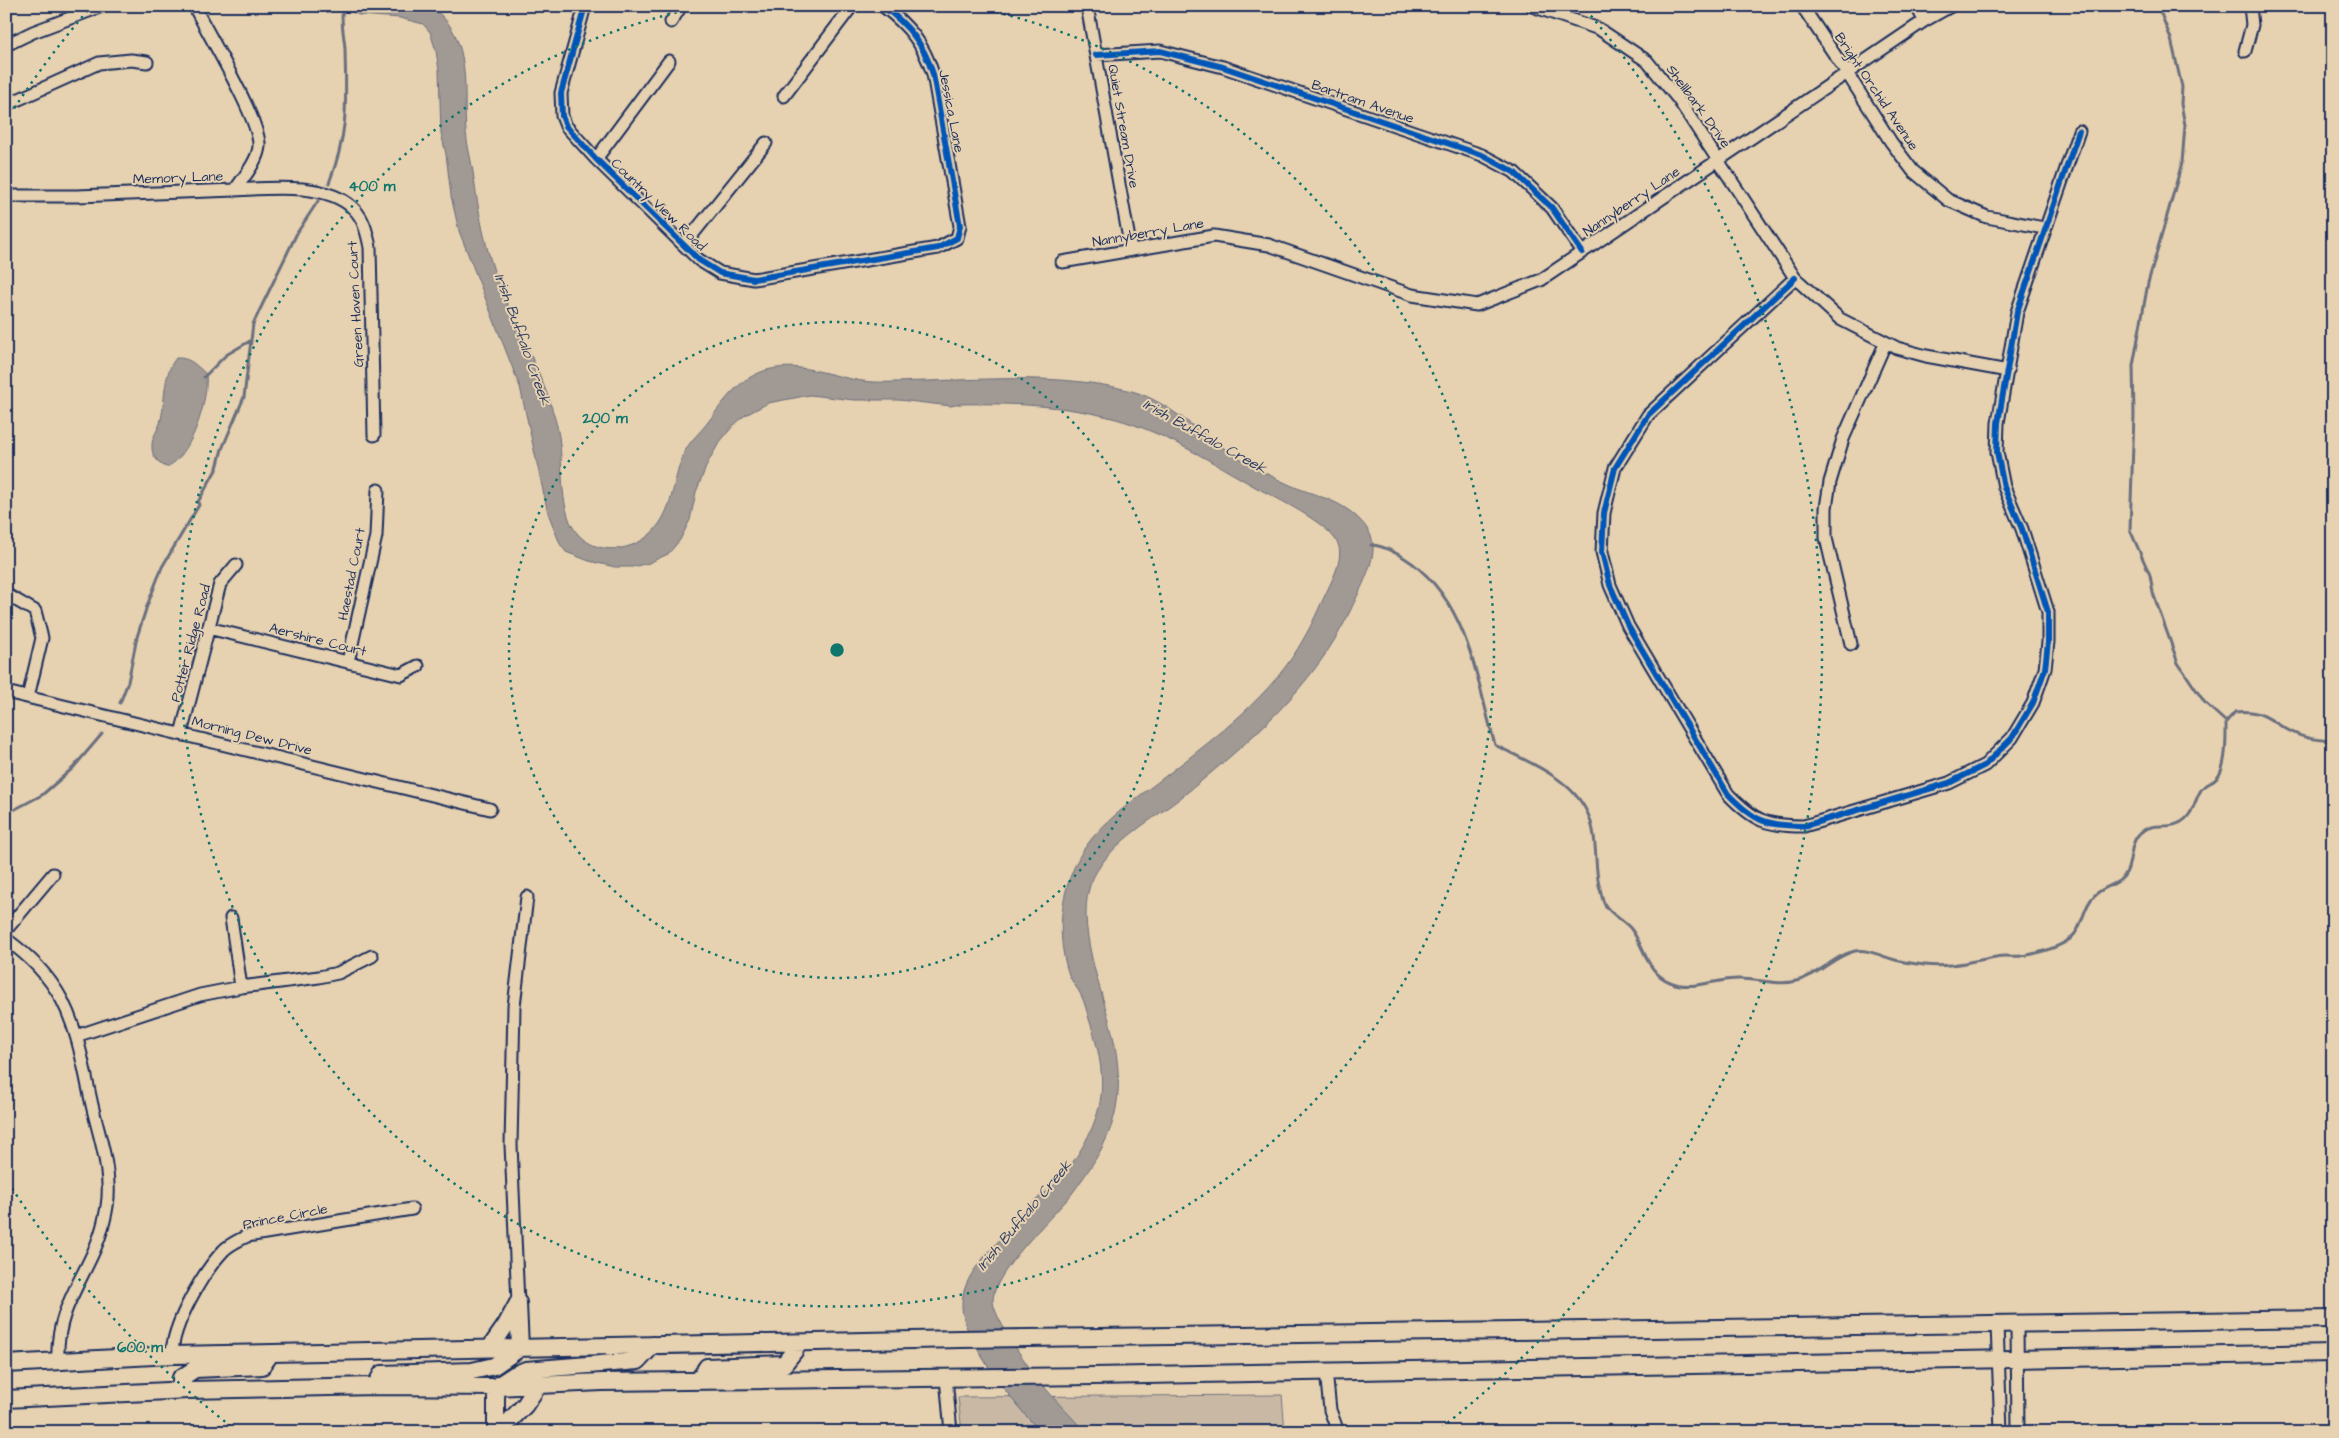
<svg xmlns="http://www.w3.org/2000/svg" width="2339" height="1438" viewBox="0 0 2339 1438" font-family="'Architects Daughter',sans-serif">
<rect width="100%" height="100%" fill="#e6d1b0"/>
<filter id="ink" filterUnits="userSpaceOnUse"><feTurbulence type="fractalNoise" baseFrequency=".02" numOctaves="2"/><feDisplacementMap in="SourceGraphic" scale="10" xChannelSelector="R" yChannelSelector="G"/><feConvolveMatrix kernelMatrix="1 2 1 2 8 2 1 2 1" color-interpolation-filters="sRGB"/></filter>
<g filter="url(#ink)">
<path fill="#c9b9a4" stroke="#727481" d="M1282 1395 1285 1432H962L958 1397Z"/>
<path fill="#a09994" stroke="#6b6f7e" d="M338 6C356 6 420 3 432 8 436 10 439 13 442 16 472 47 463 94 466 132 467 145 471 159 473 172 479 216 487 260 506 301 524 342 546 382 557 426 564 454 559 493 569 519 583 557 632 557 656 528 674 506 673 478 684 453 690 440 700 433 708 422 725 400 739 378 767 370 803 360 837 380 873 382 891 383 909 381 927 381 994 379 1062 374 1128 390 1162 398 1190 425 1219 445 1241 459 1265 474 1290 485 1310 494 1333 498 1351 512 1360 519 1372 531 1373 544 1375 562 1360 590 1352 607 1316 686 1249 742 1183 796 1152 821 1114 839 1094 876 1070 921 1107 999 1115 1046 1119 1068 1120 1091 1115 1113 1108 1144 1090 1169 1071 1195 1052 1218 991 1274 993 1302 995 1314 1004 1328 1010 1338 1031 1374 1057 1403 1086 1432H1041C1017 1408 962 1340 962 1307 961 1275 989 1254 1007 1231 1008 1230 1014 1221 1015 1219 1028 1204 1046 1194 1060 1179 1077 1159 1093 1132 1099 1107 1106 1077 1098 1047 1089 1019 1087 1012 1085 1004 1082 997 1078 988 1071 982 1068 972 1055 931 1061 885 1084 849 1104 819 1139 797 1167 775 1217 736 1273 695 1304 638 1313 623 1319 607 1327 591 1333 578 1345 556 1337 542 1326 522 1278 499 1257 488 1213 463 1166 433 1116 419 1064 405 1013 403 960 404L951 406 899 400H854L810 395 768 403 744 416 733 426 719 443 708 462 696 492 690 520 680 540 668 554 649 563 632 567H615L589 561 566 552 560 544 548 513 520 387 459 231 451 196 446 154 441 133 439 70 436 51 430 32 423 24 400 18 359 15Z
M176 358C190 357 197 366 206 374 209 399 191 459 166 467 157 462 151 455 152 445 152 437 158 430 160 423 166 402 162 375 176 358Z"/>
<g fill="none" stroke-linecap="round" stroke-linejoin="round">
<path stroke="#6b6f7e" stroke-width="3" d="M2158 6 2171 39 2182 87 2181 104 2185 125 2182 163 2148 283 2133 366 2134 415 2130 530 2150 575 2153 593 2178 663 2205 703 2226 722
M329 183C349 132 346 101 345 49 344 34 340 21 343 6
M204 377 226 355 250 341
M1371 545C1382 545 1394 552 1403 557 1468 597 1476 679 1495 745 1528 762 1572 778 1588 814 1598 837 1594 862 1599 885 1601 891 1602 900 1605 905 1611 915 1624 920 1631 929 1645 947 1646 972 1670 982 1693 992 1716 978 1740 979 1757 979 1780 986 1796 981 1820 975 1833 956 1855 951 1868 948 1887 959 1900 961 1908 963 1917 964 1925 965 1950 968 1972 961 1996 957 2004 955 2013 957 2021 956 2036 954 2058 948 2070 939 2084 927 2082 907 2095 895 2105 885 2121 885 2127 871 2132 859 2130 842 2140 833 2154 821 2165 830 2179 823 2193 817 2194 801 2201 790 2205 784 2213 783 2217 778 2227 767 2226 736 2226 722L2235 712C2266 709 2269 722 2294 733 2306 739 2319 740 2333 741
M120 703 128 682 137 637 147 606 162 567 199 505 198 502 217 468 222 449 244 397 253 324 297 233 318 201
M6 814 42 795 73 768 102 734"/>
<defs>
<path id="minor" d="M585 6 561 93 562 116 566 126 596 159 699 260 720 273 754 279 938 248 957 238 960 226 933 74C923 43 909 26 883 6
M1087 6 1131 250
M1532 6 1599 29 1647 61 1678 99 1795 278 1840 319 1897 348 1926 356 2008 371
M1802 6 1847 73 1891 142 1913 171 1948 200 1987 217 2044 228
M1917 6 1924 21
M671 22 681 6
M6 45 33 32 102 6
M2245 51 2252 25 2250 6
M1096 55 1160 51 1223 67 1482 155 1514 172 1552 208 1582 252
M784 96 852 6
M6 105 99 63 131 60 147 62
M596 159 669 61
M235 190C270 188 327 182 354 209 364 219 367 233 370 247L374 435
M6 196H77L235 190C243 178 258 161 259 146 261 122 207 32 194 6
M684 245 766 143
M1062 262 1214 236 1269 245 1412 295 1477 305 1541 280 1924 21 1951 6
M1795 278 1648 415 1615 468 1604 513 1602 552 1610 585 1628 626 1728 794C1754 821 1766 826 1804 826L1949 783 1985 765 2012 738 2033 703 2045 669 2048 642V612L2022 529 2004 487 1997 452 1998 423 2017 312 2079 131
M6 596H9L35 611 42 638 28 697
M208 628 401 675 418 666
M1851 644 1826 538V508L1830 482 1843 439 1885 344
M348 662 376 536 378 490
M6 692 490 809
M181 734 220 584 236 565
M231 918 241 987
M6 930 53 874
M6 939C29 956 48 974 62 1000 79 1033 84 1070 92 1105 98 1131 107 1157 108 1184 109 1196 107 1209 104 1221 92 1273 55 1303 58 1360
M76 1036 200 995 241 987 319 977 338 973 372 956
M518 1303 511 1145 514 1006 527 897
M1997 1324 2001 1432
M2017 1324 2018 1432
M172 1355C172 1325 203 1272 224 1250 230 1244 239 1240 247 1236L412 1209
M1326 1371 1330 1410 1338 1432
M946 1378 951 1432"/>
<path id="highway" d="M490 1348 506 1325 518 1303
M6 1364 172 1355 961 1339 2333 1319
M698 1381 707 1367 784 1364 795 1350 794 1343
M375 1386 382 1374 472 1371 494 1366 520 1348 518 1303
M181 1390V1378L195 1369 262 1366 271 1353
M6 1399 188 1390 375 1386 496 1387 602 1382 1094 1376 2333 1353
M496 1432V1387L514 1375 526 1370 638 1361 653 1345
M499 1432 525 1405 539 1384"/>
</defs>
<use href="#minor" stroke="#1b2f5e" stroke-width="15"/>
<use href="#highway" stroke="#1b2f5e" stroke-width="20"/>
<use href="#minor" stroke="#e6d1b0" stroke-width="11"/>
<use href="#highway" stroke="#e6d1b0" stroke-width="16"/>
<defs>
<path id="cycleway" d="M585 6 561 93 562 116 566 126 596 159 699 260 720 273 754 279 938 248 957 238 960 226 933 74C923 43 909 26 883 6
M1096 55 1160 51 1223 67 1482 155 1514 172 1552 208 1582 252
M1795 278 1648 415 1615 468 1604 513 1602 552 1610 585 1628 626 1728 794C1754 821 1766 826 1804 826L1949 783 1985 765 2012 738 2033 703 2045 669 2048 642V612L2022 529 2004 487 1997 452 1998 423 2017 312 2079 131"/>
</defs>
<use href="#cycleway" stroke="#e6d1b0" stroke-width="9"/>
<use href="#cycleway" stroke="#0057b8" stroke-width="6"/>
</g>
</g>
<g fill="none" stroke="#0f766e" stroke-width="2.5" stroke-dasharray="2.5 5">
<circle cx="837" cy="650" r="328"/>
<path d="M974 7A657 657 0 1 1 700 7"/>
<path d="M237 1431A985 985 0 0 1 6 1179M6 121A985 985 0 0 1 88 10M1586 10A985 985 0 0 1 1437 1431"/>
</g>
<g text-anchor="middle" stroke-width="4" stroke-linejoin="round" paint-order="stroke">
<g font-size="14" fill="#1b2f5e" stroke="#e6d1b0">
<text transform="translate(1877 91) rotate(56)" y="5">Bright Orchid Avenue</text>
<text transform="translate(1363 101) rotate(19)" y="5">Bartram Avenue</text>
<text transform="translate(1699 106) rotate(54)" y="5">Shellbark Drive</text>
<text transform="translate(952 111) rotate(79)" y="5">Jessica Lane</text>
<text transform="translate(1124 126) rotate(80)" y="5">Quiet Stream Drive</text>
<text transform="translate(178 177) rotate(-2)" y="5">Memory Lane</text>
<text transform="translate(1631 201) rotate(-34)" y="5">Nannyberry Lane</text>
<text transform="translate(659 204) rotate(44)" y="5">Country View Road</text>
<text transform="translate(1148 232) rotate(-10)" y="5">Nannyberry Lane</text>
<text transform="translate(355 304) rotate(-93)" y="5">Green Haven Court</text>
<text transform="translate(351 574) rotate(-79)" y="5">Haestad Court</text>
<text transform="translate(318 639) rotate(14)" y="5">Aershire Court</text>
<text transform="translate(190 643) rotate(-75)" y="5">Potter Ridge Road</text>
<text transform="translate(252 735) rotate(14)" y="5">Morning Dew Drive</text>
<text transform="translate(285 1216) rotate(-11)" y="5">Prince Circle</text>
</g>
<g font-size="15" font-style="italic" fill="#2f3f66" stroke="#e6d1b0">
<text transform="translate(523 339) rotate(70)" y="5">Irish Buffalo Creek</text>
<text transform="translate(1205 436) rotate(29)" y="5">Irish Buffalo Creek</text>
<text transform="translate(1024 1215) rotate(-50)" y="5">Irish Buffalo Creek</text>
</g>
</g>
<circle cx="837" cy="650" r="8" fill="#0f766e" stroke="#e6d1b0" stroke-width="2.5"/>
<g font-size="15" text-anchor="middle" font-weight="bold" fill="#0f766e" stroke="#e6d1b0" stroke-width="4" stroke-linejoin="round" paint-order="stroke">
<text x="372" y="191">400 m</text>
<text x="605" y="423">200 m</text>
<text x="140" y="1352">600 m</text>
</g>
<rect width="2339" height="1438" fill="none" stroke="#e6d1b0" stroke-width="25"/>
<rect x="12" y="12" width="2314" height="1413" fill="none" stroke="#1b2f5e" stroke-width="2" filter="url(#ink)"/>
</svg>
